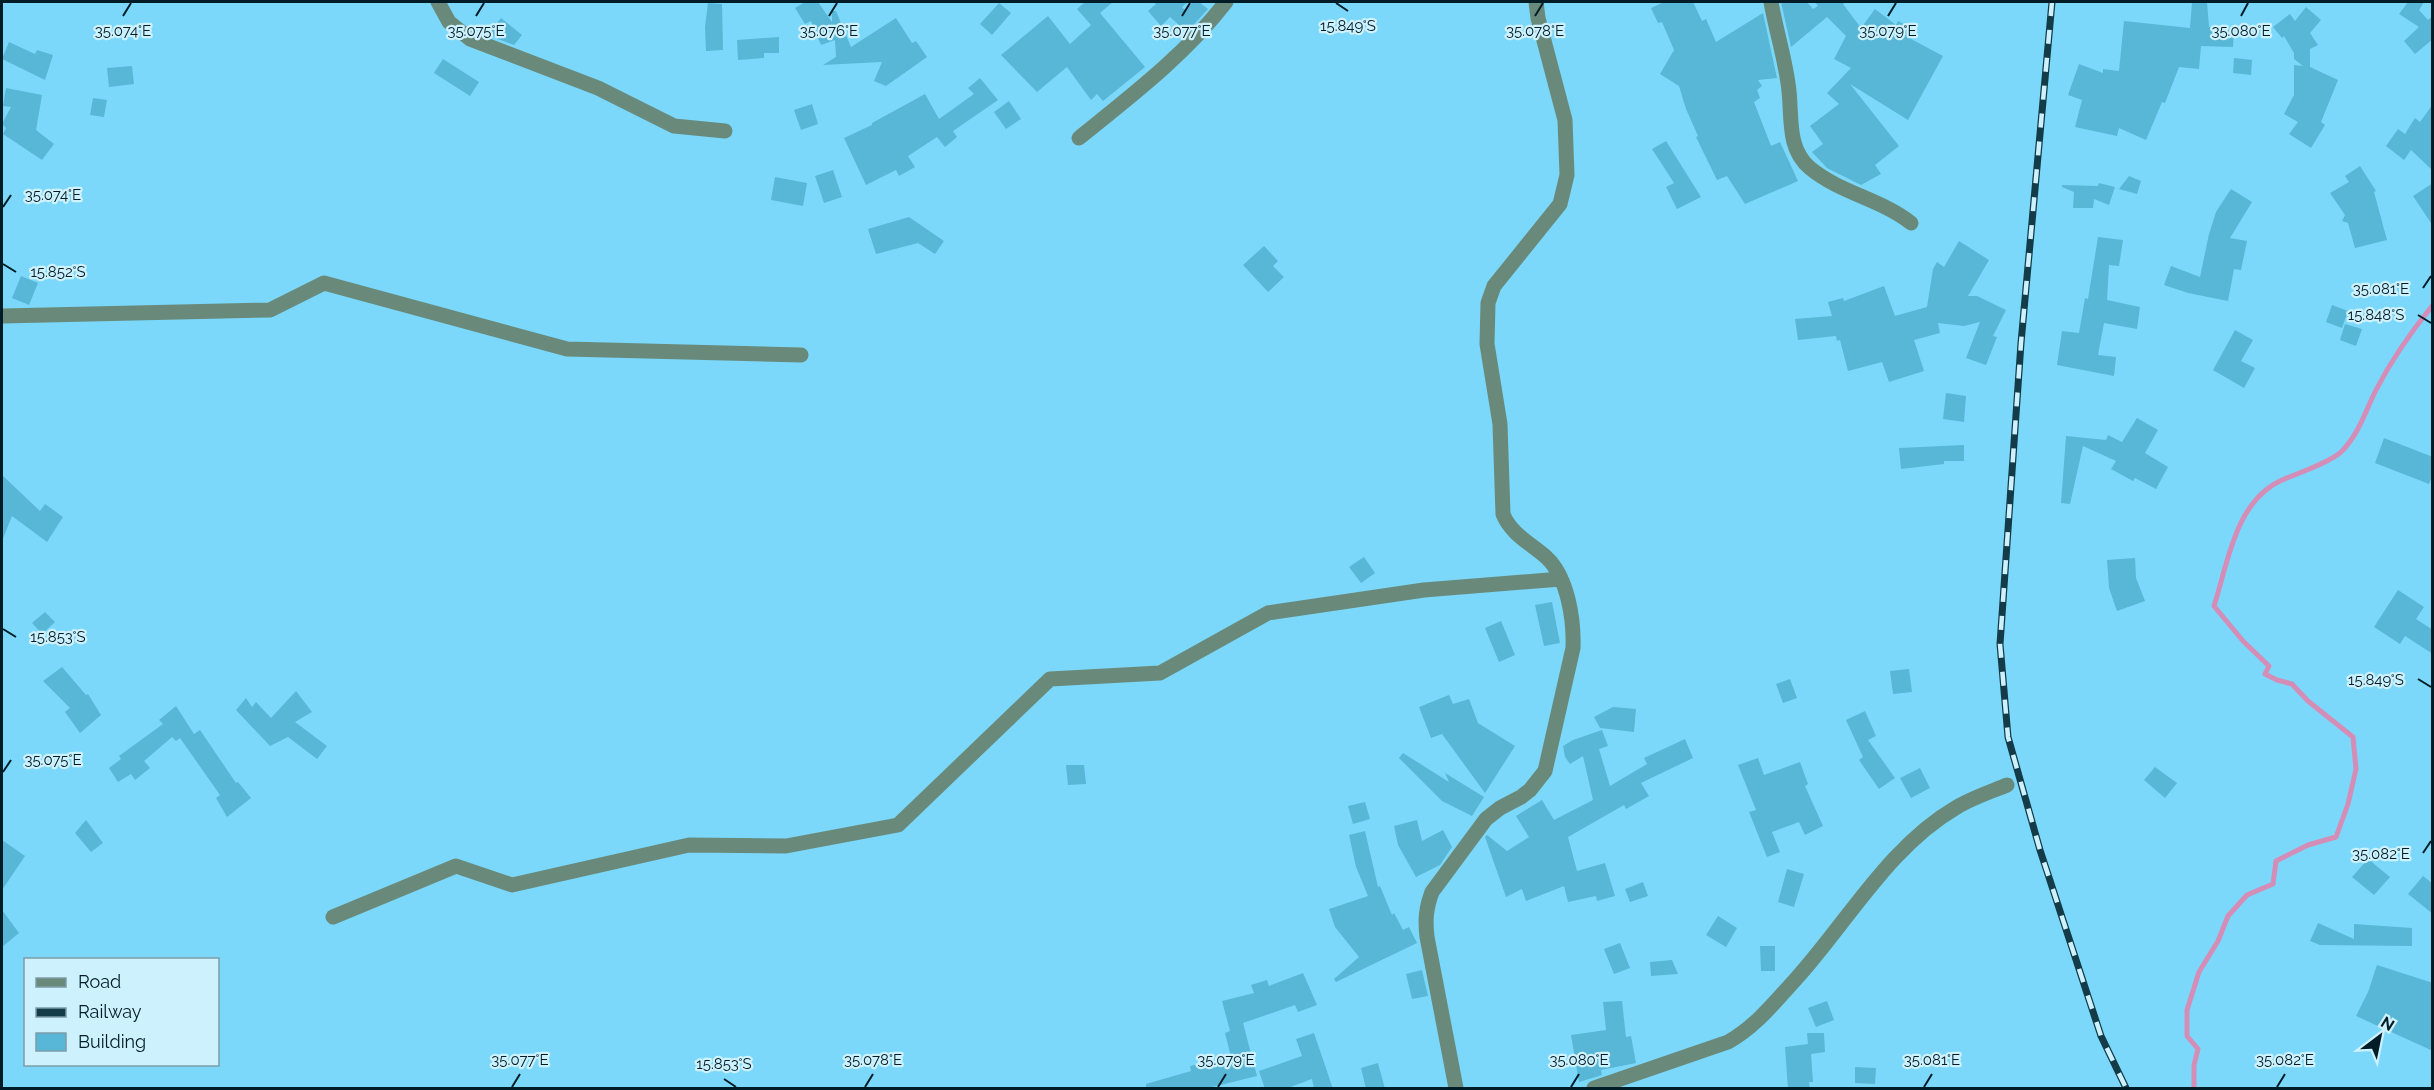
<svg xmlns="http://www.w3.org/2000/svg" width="2434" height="1090" viewBox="0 0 2434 1090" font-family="Raleway,sans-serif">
<rect width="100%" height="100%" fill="#7bd8fa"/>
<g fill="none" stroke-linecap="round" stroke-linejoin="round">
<path stroke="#d48db7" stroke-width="5" d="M2194 1088V1065L2198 1049 2187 1036V1010L2199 972 2218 941 2228 916 2247 895 2273 884 2276 861 2308 845 2336 837 2348 804 2356 769 2353 737 2308 701 2292 684 2277 680 2265 674 2269 666 2243 641 2214 606C2228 563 2235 501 2282 480 2296 474 2334 461 2343 450 2359 433 2366 410 2376 390 2392 359 2411 332 2432 306"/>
</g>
<path fill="#58b6d6" d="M805 2H818L832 22V11H836L851 47 896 18 912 43 916 41 927 57 886 86 874 81 882 62 823 65 836 57 835 40 821 45 811 21 805 24 795 8Z
M1085 2H1113L1100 13 1145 67 1103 101 1097 94 1091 100 1067 67 1037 92 1001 55 1048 16 1070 44 1091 25 1077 9Z
M1153 2H1188L1182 7 1185 10 1193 2H1199L1208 9 1187 32 1170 17 1161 26 1148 11 1156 4Z
M1664 2H1693L1702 21 1706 19 1716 42 1763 13 1777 78 1758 80 1762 86 1757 90 1760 98 1754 102 1771 146 1780 142 1798 181 1745 204 1727 176 1717 180 1696 137 1698 136 1686 109 1679 86 1660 74 1674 50 1662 22 1658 23 1651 8Z
M1781 2H1807L1813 9 1818 6 1815 2H1846L1843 4 1861 28 1875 9 1896 25 1898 21 1915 30 1911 39 1943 56 1908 120 1850 84 1899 146 1875 165 1881 174 1861 185 1827 168 1812 152 1823 144 1810 126 1839 104 1827 93 1851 68 1834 59 1846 36 1827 17 1791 47Z
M2192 2H2207L2209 27 2234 30 2233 47 2201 46 2199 69 2179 67 2165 103 2162 102 2146 140 2119 128 2117 136 2075 127 2082 100 2068 95 2079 64 2103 73V69L2119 71 2124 21 2190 28Z
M2408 2H2424L2419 10 2428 20 2433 16V39L2415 54 2404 41 2419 27 2399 14Z
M708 3 722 4 723 50 706 51 705 27Z
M999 3 1011 13 992 35 980 24Z
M2306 7 2321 20 2310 33 2318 45 2310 49V67L2338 80 2321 122 2325 125 2311 148 2289 134 2298 122 2284 114 2294 95V65L2303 66 2294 59V53L2284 36 2282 38 2273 27 2290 14 2295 21Z
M501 18 522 35 514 45 498 39 489 33Z
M779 37V53H764V58L738 60 737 40Z
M9 42 35 54 37 50 53 55 45 80 2 59Z
M2234 58 2252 60 2251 75 2233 73Z
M443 59 479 82 470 96 434 73Z
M132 66 134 84 109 87 107 68Z
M980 78 998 100 953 131 957 137 945 147 937 137 908 156 915 167 899 176 896 170 866 185 844 138 872 125V123L925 94 939 119 974 94 968 88Z
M6 88 42 95 36 130 54 144 42 160 3 134 6 128 2 124 11 107 3 106Z
M93 98 107 100 104 117 90 115Z
M1009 101 1021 119 1006 129 994 112Z
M812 104 818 124 801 130 794 110Z
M2433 104V171L2411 150 2404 160 2386 146 2398 129 2405 134 2415 118 2420 122Z
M1666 141 1701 197 1677 209 1666 187 1674 183 1652 149Z
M2360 166 2376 191 2374 192 2387 240 2355 248 2348 223 2342 221 2345 215 2330 193 2349 182 2345 176Z
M833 170 842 197 824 203 815 176Z
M2129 176 2141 181 2137 194 2119 189Z
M775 177 807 183 803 206 771 200Z
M2099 183 2115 187 2109 205 2094 199 2093 208H2073L2074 192 2062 187V185L2098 186Z
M2433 183V226L2413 196Z
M2231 189 2252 202 2230 238 2247 241 2241 270 2234 269 2228 301 2188 293 2164 285 2171 266 2200 277 2209 234 2216 212Z
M909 217 944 241 935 254 918 243 876 254 868 229Z
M2098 237 2123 240 2119 266 2109 265 2107 300 2140 307 2137 329 2104 323 2098 355 2116 357 2114 376 2057 365 2062 331 2079 333 2085 298 2088 299Z
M1959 241 1989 260 1968 296H1977L2006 310 1993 336 1997 337 1986 365 1966 358 1980 322 1964 326 1938 323 1940 333 1914 340 1924 371 1889 382 1882 362 1848 371 1840 340 1837 341 1836 336 1798 340 1795 319 1832 316 1828 302 1843 298 1844 301 1884 286 1895 316 1927 307 1933 269 1937 262 1944 267Z
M1264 246 1278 261 1273 266 1284 277 1268 292 1243 265Z
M21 276 38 283 29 305 12 298Z
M2332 305 2348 311 2342 328 2326 322Z
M2345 324 2362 329 2356 346 2340 340Z
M2235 330 2253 340 2241 361 2255 368 2244 388 2213 370Z
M1946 393 1966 396 1964 422 1943 419Z
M2137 418 2158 430 2145 453 2168 467 2156 489 2135 478 2133 481 2111 469 2116 461 2083 446 2070 504 2061 503 2066 436 2106 440 2108 435 2122 442Z
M2384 438 2433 457V474L2429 484 2375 463Z
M1964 445V461H1944V464L1901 469 1899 448Z
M2 475 40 511 45 504 63 517 47 542 12 516 2 541Z
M1364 557 1375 573 1361 583 1349 567Z
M2135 558 2136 578 2145 601 2117 611 2109 588 2107 560Z
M2398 590 2424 607 2416 619 2433 630V654L2405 636 2400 644 2374 627Z
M1552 602 1560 643 1544 646 1535 605Z
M45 612 55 622 42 634 32 623Z
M1501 621 1515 655 1499 662 1485 628Z
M62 667 86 695 88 694 101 715 80 733 65 712 70 708 43 681Z
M1909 669 1912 692 1893 694 1890 671Z
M1790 679 1797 698 1783 703 1776 684Z
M296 691 312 712 295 722 327 746 317 759 288 737 270 746 236 710 246 698 252 707 256 702 271 718Z
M1449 695 1453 704 1469 699 1478 723 1515 746 1485 793 1442 734 1431 738 1419 707Z
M176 706 194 734 200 730 236 783 238 782 251 798 227 817 216 798 220 795 180 738 176 741 172 737 144 761 150 768 135 780 131 774 118 782 109 768 121 759 119 756 163 724 159 720Z
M1613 707 1636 709 1634 732 1600 728 1594 717Z
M1865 711 1876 736 1868 740 1895 778 1879 789 1859 760 1863 757 1846 720Z
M1602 730 1608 746 1599 749 1610 786 1647 764 1644 758 1685 739 1693 758 1641 783 1649 796 1626 809 1624 805 1568 837 1577 871 1605 863 1615 896 1597 901 1596 896 1568 902 1564 886 1526 901 1522 889 1506 897 1485 837 1487 835 1507 851 1529 837 1516 816 1542 800 1554 820 1593 800 1583 756 1570 764 1565 757 1563 746 1573 740Z
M1403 753 1449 782 1445 773 1484 797 1472 816 1442 801 1399 758Z
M1758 758 1764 775 1800 762 1808 784 1805 786 1823 826 1805 835 1799 822 1772 832 1780 852 1767 857 1749 812 1756 810 1738 765Z
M1066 765H1084L1086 784 1068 785Z
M2155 767 2177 783 2165 798 2144 780Z
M1920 768 1930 788 1911 798 1900 778Z
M1365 802 1370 819 1353 824 1348 806Z
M86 820 103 843 91 852 75 833Z
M1417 820 1422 841 1443 830 1452 847 1440 865 1416 877 1398 845 1394 826Z
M1365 831 1378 887 1380 886 1392 915 1394 913 1403 930 1409 927 1417 943 1336 982 1334 979 1359 957 1335 927 1329 909 1368 896 1356 867 1349 835Z
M2 840 25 856 2 890Z
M2368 859 2390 877 2374 895 2352 877Z
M1787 869 1804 874 1794 907 1778 902Z
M2423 876 2433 884V914L2408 894Z
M1643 882 1648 896 1630 902 1625 889Z
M2 910 19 933 2 947Z
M1718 916 1737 928 1726 947 1706 935Z
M2318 923 2354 939V924L2412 928V946L2320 945 2310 941Z
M1620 943 1630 968 1614 974 1604 949Z
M1760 946H1775V971H1761Z
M1672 960 1678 974 1651 976 1650 962Z
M2377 965 2433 983V1051L2356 1016 2368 992Z
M1422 970 1428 996 1412 999 1406 974Z
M1303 973 1317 1005 1298 1012 1295 1005 1243 1023 1257 1076 1204 1089H1146V1084L1191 1071 1190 1066 1231 1057 1225 1033 1230 1031 1222 1001 1254 993 1251 985 1267 980 1269 986Z
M1622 1001 1626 1037 1631 1036 1636 1063 1601 1070 1602 1075 1579 1082 1571 1035 1606 1030 1603 1002Z
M1827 1001 1834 1020 1816 1027 1808 1008Z
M1314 1033 1333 1089H1314L1312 1079 1285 1089H1265L1259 1071 1302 1056 1296 1039Z
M1807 1033H1824L1825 1052 1811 1054 1813 1082H1809L1810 1089H1788L1785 1047 1808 1044Z
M1378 1063 1385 1089H1366L1361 1068Z
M1855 1067 1876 1068 1875 1084 1855 1083Z"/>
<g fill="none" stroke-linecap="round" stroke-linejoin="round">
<path stroke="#698a7a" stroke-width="15" d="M438 2 449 22 470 39 598 88 674 126 725 131
M1771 2C1776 31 1786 61 1789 91 1792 118 1787 149 1810 168 1840 193 1881 199 1911 223
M1079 138C1131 96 1185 55 1226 2
M2 316 270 310 324 283 567 349 801 355
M333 917 456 866 512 885 689 845 786 846 898 825 1050 679 1160 673 1268 613 1424 590 1561 579
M1456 1088 1427 937C1425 920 1426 908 1432 892L1486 819 1500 808 1521 797 1530 790 1545 771 1573 648C1574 620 1568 577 1546 557 1531 544 1510 533 1503 514L1500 424 1487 344 1488 303 1494 286 1560 204 1567 175 1565 120 1538 18 1536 2
M1594 1088 1728 1042C1755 1027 1774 1003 1795 980 1847 923 1888 847 1957 807 1972 798 1990 792 2007 785"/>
<defs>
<path id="rail" d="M2052 2 2021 343 2000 644 2008 737 2040 850 2101 1036 2126 1088"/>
</defs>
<use href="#rail" stroke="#133b48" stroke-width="7"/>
<use href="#rail" stroke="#cef1fe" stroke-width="4.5" stroke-dasharray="14" stroke-linecap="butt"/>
</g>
<path fill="none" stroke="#001d27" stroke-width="2" d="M1336 3 1348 11M123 16 131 3M476 16 484 3M829 16 837 3M1182 16 1190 3M1535 16 1543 3M1888 16 1896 3M2241 16 2248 3M3 207 11 195M3 264 16 272M2423 288 2431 276M2418 315 2431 323M3 629 16 637M2418 679 2431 687M3 772 11 760M2423 853 2431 841M724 1079 736 1087M512 1087 520 1074M865 1087 873 1074M1218 1087 1226 1074M1571 1087 1579 1074M1924 1087 1932 1074M2277 1087 2285 1074"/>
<g font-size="15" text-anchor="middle" fill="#001d27" stroke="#cef1fe" stroke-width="4.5" stroke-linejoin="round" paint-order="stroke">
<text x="1348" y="31">15.849°S</text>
<text x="123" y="36">35.074°E</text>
<text x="476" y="36">35.075°E</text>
<text x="829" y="36">35.076°E</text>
<text x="1182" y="36">35.077°E</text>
<text x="1535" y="36">35.078°E</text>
<text x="1888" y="36">35.079°E</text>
<text x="2241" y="36">35.080°E</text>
<text x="53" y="200">35.074°E</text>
<text x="58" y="277">15.852°S</text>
<text x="2381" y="294">35.081°E</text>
<text x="2376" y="320">15.848°S</text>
<text x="58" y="642">15.853°S</text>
<text x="2376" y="685">15.849°S</text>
<text x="53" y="765">35.075°E</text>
<text x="2381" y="859">35.082°E</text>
<text x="520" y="1065">35.077°E</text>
<text x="873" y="1065">35.078°E</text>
<text x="1226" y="1065">35.079°E</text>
<text x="1579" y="1065">35.080°E</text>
<text x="1932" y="1065">35.081°E</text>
<text x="2285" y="1065">35.082°E</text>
<text x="724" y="1069">15.853°S</text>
</g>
<rect width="2434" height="1090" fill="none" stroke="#001d27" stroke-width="6"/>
<rect x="24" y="958" width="195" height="108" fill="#cef1fe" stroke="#7c9ca8" stroke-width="1.5"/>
<rect x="36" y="978" width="30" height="9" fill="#698a7a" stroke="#7c9ca8" stroke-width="1.5"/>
<text x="78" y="988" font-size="18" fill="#001d27">Road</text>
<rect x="36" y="1008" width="30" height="9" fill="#133b48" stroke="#7c9ca8" stroke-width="1.5"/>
<text x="78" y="1018" font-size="18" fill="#001d27">Railway</text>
<rect x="36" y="1033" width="30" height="18" fill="#58b6d6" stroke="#7c9ca8" stroke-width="1.5"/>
<text x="78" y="1048" font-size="18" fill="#001d27">Building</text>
<g transform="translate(2380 1036) rotate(32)" stroke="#cef1fe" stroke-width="4.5" paint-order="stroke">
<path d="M0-4.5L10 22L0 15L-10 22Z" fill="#001d27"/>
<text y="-9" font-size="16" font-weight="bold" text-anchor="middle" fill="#001d27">N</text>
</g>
</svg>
